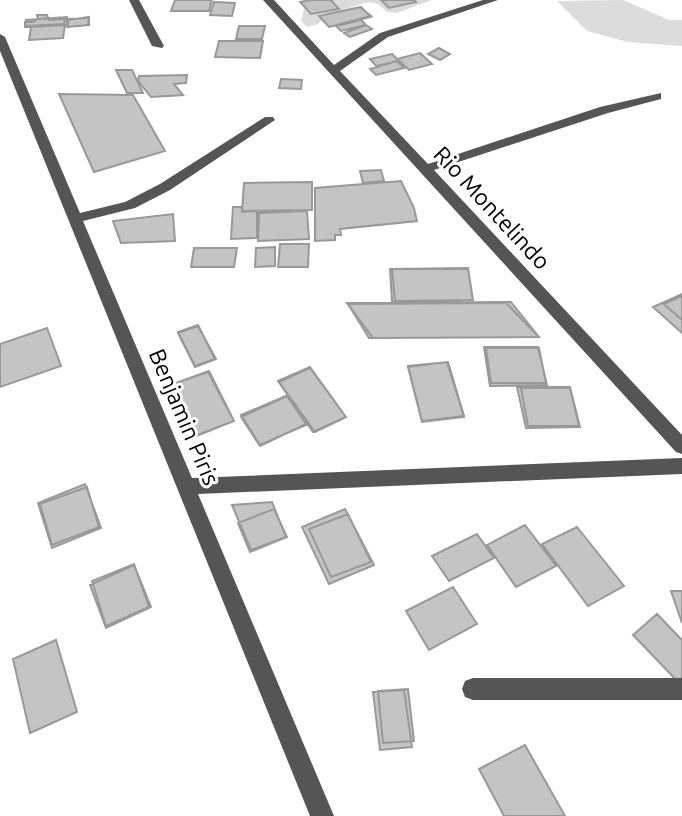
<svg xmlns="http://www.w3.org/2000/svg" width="682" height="816" viewBox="0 0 682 816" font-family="Ubuntu,sans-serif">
<rect width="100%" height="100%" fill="#fff"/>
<path fill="#dcdcdc" d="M312 0H432L397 13 387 12 378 4 369 2 328 14 318 24 307 27 301 21 305 5Z
M623 0 669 20H682V46L628 42 587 31 557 1Z"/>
<path fill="#c4c4c4" stroke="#999" stroke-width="2" d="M175 0H212L209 11H171Z
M311 0H331L339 9 311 14 300 2Z
M381 0H414L416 2 389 8Z
M214 2 235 3 232 16 210 15Z
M360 7 371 16 329 27 319 16Z
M361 7 371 17 329 27 319 16Z
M37 15H47L49 20 65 19 64 24 25 26V22H33L38 19Z
M67 17V24L25 27 26 20Z
M89 17V25L68 27V20Z
M89 18 88 25 67 27 68 19Z
M361 20 366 25 341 31 336 26Z
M65 25 63 38 29 40 31 27Z
M366 25 372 29 350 37 344 33Z
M239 26H265L262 39H236Z
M219 41H263L260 58 215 57Z
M439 48 450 54 440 60 428 54Z
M420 53 432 64 409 70 397 59Z
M392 54 399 61 376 66 370 59Z
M397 61 404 68 376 75 370 69Z
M116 70H132L143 93H127Z
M187 75 186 83 174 84 183 95 151 97 138 81 139 76Z
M281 79 302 80 301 89 279 88Z
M59 94 133 95 165 151 94 172Z
M381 170 384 181 363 183 360 171Z
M401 181 414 208 417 221 340 229 341 235H335V240L315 241V188Z
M312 182V210L242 211 244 183Z
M233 207H242V212L257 211V238L231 239Z
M307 211 309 239 258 241 259 213Z
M173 214 175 241 121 243 113 221Z
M280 244H309L308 267H278Z
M275 247V266L255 267 256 248Z
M194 248H237L234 267H191Z
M468 268 473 301 392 302 390 269Z
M392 269H468L473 300 395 301Z
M682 294V333L653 307Z
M682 296V320L664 304Z
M511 302 539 337 373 338 347 303Z
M506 303 539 337 369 338 348 304Z
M198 325 215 359 195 366 178 332Z
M198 326 216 359 195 367 178 333Z
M47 328 61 366 0 387V344Z
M484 347H538L547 385 490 386Z
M486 348H539L546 383H491Z
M447 362 464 417 422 422 408 367Z
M448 362 464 416 422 421 408 366Z
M310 367 346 417 313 432 278 381Z
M310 368 346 417 315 432 279 382Z
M209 371 234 421 194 437 170 385Z
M208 372 234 421 195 436 170 385Z
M517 387H570L580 427 526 428Z
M521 388H570L579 426H528Z
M288 395 308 424 260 445 241 415Z
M287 396 306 424 260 446 241 417Z
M85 484 101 528 52 548 38 503Z
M87 487 99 527 52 545 40 504Z
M272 502 286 537 251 550 232 505Z
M274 509 287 537 250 552 238 523Z
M345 509 374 565 329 584 302 527Z
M348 514 371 562 331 577 309 529Z
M525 525 556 566 516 587 487 545Z
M577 527 624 586 588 606 542 544Z
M477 534 494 558 449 581 432 556Z
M134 564 149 607 106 626 92 581Z
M134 565 151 607 106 628 90 585Z
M453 587 477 624 429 650 406 611Z
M671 591H682V623Z
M657 614 682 640V686L633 635Z
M56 640 77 712 30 733 13 659Z
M408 689 414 741 383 743 378 691Z
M404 690 412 747 380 750 373 692Z
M525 745 565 816H504L479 769Z"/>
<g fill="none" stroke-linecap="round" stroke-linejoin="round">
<path fill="#555" fill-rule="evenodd" d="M129 0H139L164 46 162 48 152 46Z
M263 0H274L334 65 380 33 483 0H498L388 37 340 71 428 164 600 107 661 93V99L608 113 434 170 682 435V454L676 452Z
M0 34 5 37 80 213 125 202 160 184 265 117H273L275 120 170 190 135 208 83 221 192 478 682 458V474L198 494 334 816H310L0 51Z
M473 678H682V700H473L465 697 462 689 465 681Z"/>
</g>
<g text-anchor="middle" stroke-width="6" stroke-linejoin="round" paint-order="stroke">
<g font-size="23" fill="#000" stroke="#fff">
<text transform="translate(492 208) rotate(47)" y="8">Rio Montelindo</text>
<text transform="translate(184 417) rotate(67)" y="8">Benjamin Piris</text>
</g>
</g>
</svg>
